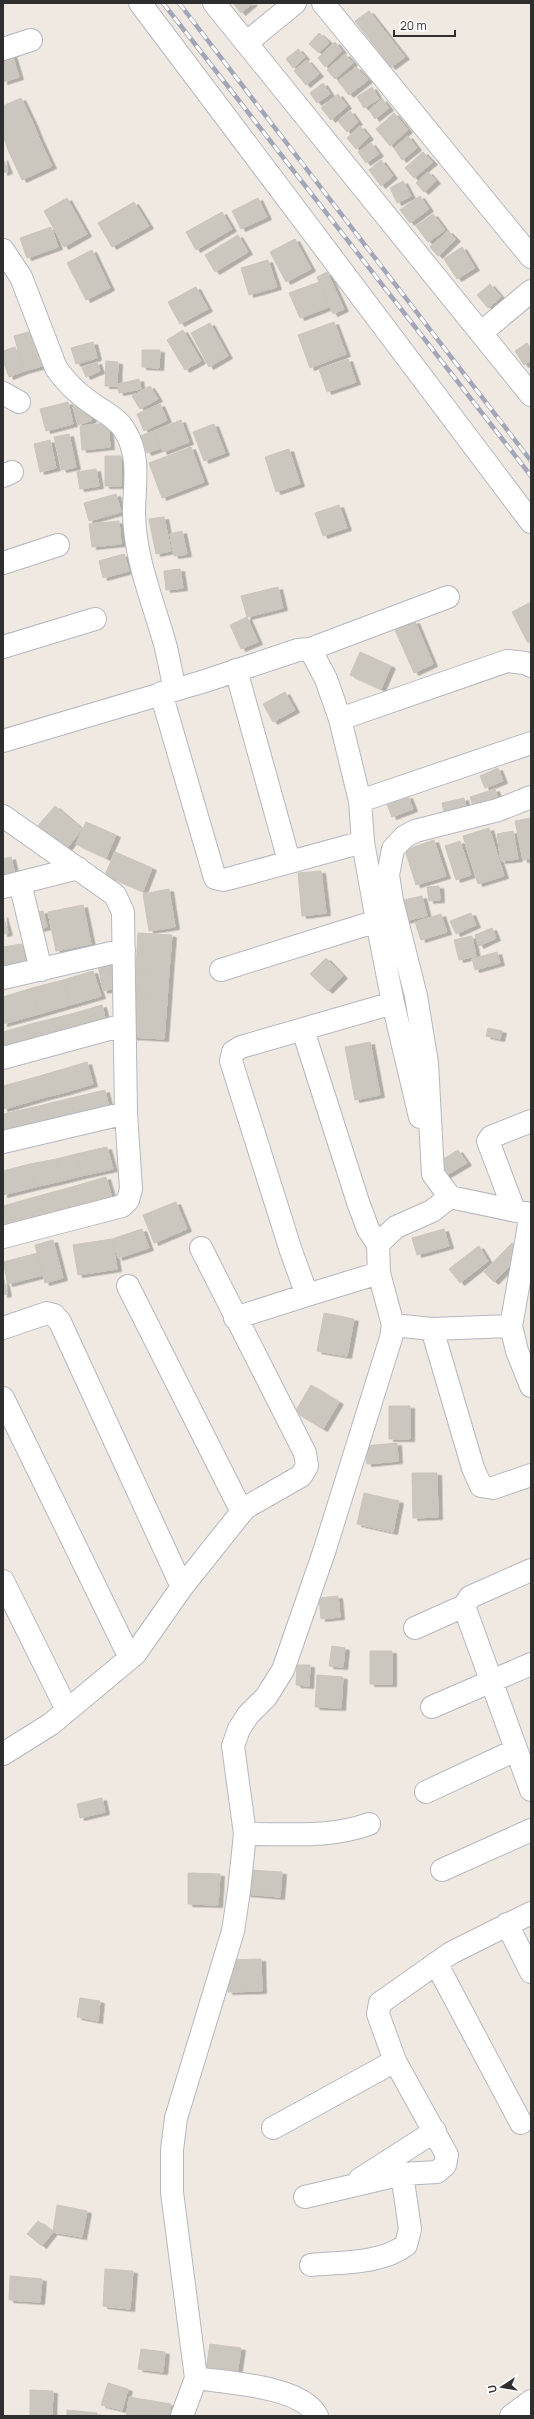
<svg xmlns="http://www.w3.org/2000/svg" width="534" height="2419" viewBox="0 0 534 2419" font-family="Manrope,sans-serif">
<defs>
<filter id="shadow"><feDropShadow dx="4.5" dy="2.5" stdDeviation="0" flood-color="#0004"/></filter>
</defs>
<rect width="100%" height="100%" fill="#efe9e1"/>
<path fill="#cbc7bf" stroke="#cbc5ba" filter="url(#shadow)" d="M233 3H253L241 13Z
M369 11 405 57 391 67 355 21Z
M319 33 329 42 319 53 309 44Z
M335 42 342 51 325 67 318 58Z
M298 49 305 57 293 68 286 59Z
M12 54 19 77 3 82V57Z
M345 54 353 63 335 79 327 70Z
M307 60 319 74 306 85 294 71Z
M356 67 368 80 349 95 338 81Z
M323 83 330 94 317 103 310 93Z
M372 87 379 99 364 108 357 97Z
M338 94 347 106 331 120 321 108Z
M21 98 33 123 3 136V106Z
M382 99 389 108 375 119 369 110Z
M350 111 358 122 347 132 338 121Z
M394 113 408 130 390 146 376 129Z
M33 123 39 138 9 152 3 136Z
M360 126 369 137 356 149 347 138Z
M408 136 417 148 402 160 394 148Z
M39 138 52 166 22 180 9 152Z
M371 143 379 154 366 163 358 152Z
M423 152 433 162 414 178 405 168Z
M3 158 8 171 3 173Z
M381 160 393 176 381 186 369 170Z
M428 172 436 181 424 192 416 183Z
M403 181 411 196 397 203 390 188Z
M420 196 429 209 410 223 400 210Z
M67 198 87 234 64 247 44 211Z
M258 198 267 217 241 229 232 211Z
M134 202 149 226 112 247 98 223Z
M222 212 232 229 196 250 186 232Z
M433 214 445 230 428 242 416 226Z
M51 227 58 247 27 258 20 238Z
M448 231 456 239 438 256 430 247Z
M238 235 248 252 215 272 205 255Z
M295 239 311 269 286 282 270 252Z
M462 247 475 268 457 279 444 259Z
M92 250 110 288 86 300 67 263Z
M268 260 277 287 249 295 241 268Z
M327 272 344 309 333 314 317 277Z
M319 282 329 307 300 318 289 293Z
M490 284 501 297 488 308 477 295Z
M196 287 208 309 180 324 168 302Z
M334 322 346 354 310 368 298 335Z
M210 323 228 356 209 367 191 333Z
M183 330 201 361 185 370 167 340Z
M32 331 42 366 24 371 14 336Z
M93 342 97 358 76 364 71 348Z
M527 343 531 349V360L524 365 515 351Z
M15 347 24 371 9 377 3 361V351Z
M142 350H160L159 368 142 367Z
M348 359 356 382 327 392 319 369Z
M106 361 118 362 117 386H105Z
M97 362 100 371 86 377 82 368Z
M139 379 141 389 119 393 118 384Z
M150 386 158 399 140 409 132 396Z
M68 402 73 424 46 431 40 409Z
M86 402 92 420 78 425 73 407Z
M160 404 167 420 144 431 137 414Z
M181 420 189 442 163 452 154 431Z
M108 423 110 447 82 450 80 426Z
M214 424 225 453 204 461 193 432Z
M154 431 161 448 147 453 140 436Z
M69 434 76 467 62 470 54 437Z
M50 440 56 468 40 472 34 444Z
M191 447 204 482 162 498 149 463Z
M289 449 300 484 276 492 265 457Z
M105 456H121V486H105Z
M96 469 99 486 80 489 77 472Z
M116 494 121 512 89 521 84 503Z
M339 505 347 528 323 536 315 513Z
M164 517 171 551 156 554 149 519Z
M119 521 121 544 92 547 89 524Z
M182 531 187 554 174 556 170 534Z
M124 554 129 571 103 578 99 561Z
M180 569 183 588 166 590 164 571Z
M278 587 283 608 247 617 241 596Z
M531 602V641L528 643 512 612Z
M247 617 258 642 241 649 230 625Z
M415 621 433 664 414 673 395 630Z
M360 652 391 666 381 689 350 675Z
M285 692 295 710 273 722 263 704Z
M498 768 503 781 485 788 480 776Z
M495 789 500 804 475 812 470 797Z
M408 796 413 809 392 817 387 804Z
M464 798 467 811 445 817 442 803Z
M55 806 82 829 64 852 36 828Z
M531 818V859L523 860 515 821Z
M86 822 116 835 106 858 76 844Z
M489 828 504 876 478 884 463 836Z
M513 831 518 859 501 861 497 834Z
M434 840 446 876 416 885 405 850Z
M460 841 471 875 456 880 445 846Z
M115 852 152 868 143 891 105 875Z
M11 857 16 879 3 882V859Z
M321 871 326 913 302 916 298 873Z
M439 886 440 900 429 901 427 887Z
M169 889 175 927 149 931 143 894Z
M422 896 427 916 404 921 399 901Z
M83 905 91 944 56 951 48 912Z
M43 911 47 927 35 930 32 913Z
M471 913 476 925 456 934 450 921Z
M441 914 447 932 421 940 415 922Z
M3 915 8 933 3 934Z
M492 928 496 938 479 946 475 935Z
M138 933 172 935 169 971 136 968Z
M472 936 476 956 459 960 454 940Z
M22 944 26 963 3 968V947Z
M497 952 500 963 475 970 472 959Z
M326 958 343 976 328 991 310 974Z
M113 962 119 987 103 991 98 965Z
M136 968 169 971 167 1001 134 998Z
M93 971 101 996 70 1005 63 980Z
M63 980 70 1005 39 1014 32 988Z
M32 988 39 1014 3 1024V997Z
M134 998 167 1001 164 1039 130 1037Z
M102 1005 107 1026 76 1034 71 1014Z
M71 1014 76 1034 37 1045 31 1024Z
M31 1024 37 1045 3 1054V1032Z
M488 1028 502 1031 500 1039 486 1036Z
M370 1042 380 1095 355 1100 345 1047Z
M87 1062 93 1084 66 1092 60 1070Z
M60 1070 66 1092 42 1098 36 1077Z
M36 1077 42 1098 8 1108 3 1086Z
M105 1090 110 1112 76 1120 71 1098Z
M3 1091 8 1108 3 1109Z
M71 1098 76 1120 40 1129 35 1107Z
M35 1107 40 1129 3 1135V1114Z
M107 1147 113 1169 81 1176 76 1154Z
M458 1150 467 1163 445 1176 437 1163Z
M76 1154 81 1176 61 1181 56 1159Z
M56 1159 61 1181 35 1187 30 1164Z
M30 1164 35 1187 3 1195V1171Z
M106 1177 112 1198 81 1207 75 1186Z
M75 1186 81 1207 48 1216 42 1195Z
M42 1195 48 1216 9 1227 3 1206Z
M176 1202 187 1229 154 1243 143 1215Z
M3 1206 9 1227 3 1229Z
M142 1229 149 1248 118 1258 112 1239Z
M444 1229 449 1246 417 1255 412 1238Z
M112 1239 117 1269 78 1275 73 1245Z
M53 1240 63 1278 45 1283 35 1245Z
M512 1243 522 1253 494 1282 484 1272Z
M479 1246 488 1261 460 1283 449 1269Z
M38 1253 43 1275 8 1284 3 1262Z
M3 1275 7 1294 3 1295Z
M324 1313 354 1319 347 1356 317 1351Z
M311 1385 339 1402 323 1429 295 1412Z
M389 1406H410V1439H389Z
M397 1443 398 1461 367 1464 365 1446Z
M412 1473H437L438 1517 413 1518Z
M364 1493 399 1501 393 1532 357 1524Z
M338 1596 340 1617 321 1619 319 1598Z
M332 1646 345 1648 343 1667 329 1666Z
M370 1651H392V1684H370Z
M297 1665H310L309 1686 296 1685Z
M317 1675 343 1677 341 1708 315 1707Z
M102 1798 105 1812 80 1818 77 1804Z
M248 1870 282 1872 280 1897 246 1894Z
M188 1873 220 1874 218 1905 188 1904Z
M261 1959 262 1991 228 1992V1960Z
M80 1998 100 2001 98 2021 77 2017Z
M57 2205 87 2211 82 2237 53 2232Z
M38 2221 53 2232 42 2246 27 2234Z
M105 2269 133 2271 130 2309 103 2306Z
M10 2276 42 2279 40 2302 9 2300Z
M210 2344 241 2348 237 2374 206 2370Z
M141 2349 165 2352 163 2372 138 2369Z
M108 2383 128 2389 122 2410 101 2405Z
M30 2390 53 2391 52 2416H30Z
M129 2397 171 2404 169 2416H148L127 2412Z
M67 2410 97 2413V2416H67Z
M127 2412 149 2416H126Z"/>
<g fill="none" stroke-linecap="round" stroke-linejoin="round">
<defs>
<path id="minor" d="M140 3 531 522
M214 3 531 395
M323 3 531 257
M246 43 295 3
M3 49 31 40
M3 250 21 277 56 368C65 381 77 393 90 402 102 411 118 418 125 431 141 457 134 485 134 514 135 560 153 601 165 644 169 659 171 674 175 689
M482 332 531 291
M3 393 19 402
M3 476 12 472
M3 563 58 545
M3 647 95 619
M310 649 326 679 340 719 360 801 363 842 377 921 393 1003 420 1117
M236 670 289 861
M161 693 215 878 224 880 363 842
M340 719 507 661 525 663 531 666
M3 741 205 681 298 650 310 649 448 597
M360 801 531 743
M3 816 115 895 123 912 126 1113 131 1189 128 1200 122 1206 3 1237
M20 883 41 970
M3 887 78 868
M221 970 377 921
M3 978 124 950
M303 1030 358 1202 368 1229 378 1244
M3 1058 124 1025
M3 1142 126 1113
M450 1197 526 1213
M514 1210 488 1141 491 1137 531 1121
M531 1214 511 1326 517 1351 531 1386
M379 1273 307 1295 291 1251 231 1061 233 1052 241 1047 393 1003
M128 1286 242 1512
M235 1318 307 1295
M393 1325 432 1329 511 1326
M3 1328 47 1313 54 1315 60 1322 182 1587
M432 1329 473 1468 481 1486 493 1488 531 1475
M3 1398 130 1658
M531 1570 470 1597 464 1606 531 1790
M3 1581 67 1710
M415 1628 464 1606
M432 1707 531 1664
M3 1754 51 1724 135 1654 182 1587 245 1508 301 1476 307 1466 305 1453 201 1248
M426 1792 516 1750
M245 1834C288 1833 327 1839 369 1824
M442 1870 531 1830
M507 1924 531 1972
M436 1963 521 2123
M273 2128 395 2061
M360 2179 435 2131
M305 2197 402 2174 437 2172 445 2165 447 2155 395 2061 378 2014 380 2003 451 1953 531 1913
M311 2265C342 2262 381 2264 406 2245L410 2229 402 2174
M196 2378C228 2383 302 2386 317 2416
M182 2416 196 2378 172 2192V2150L176 2118 233 1931 239 1891 245 1834 233 1746 239 1729 248 1715 266 1697 283 1670 324 1552 391 1338 393 1325 379 1273 378 1244 396 1227 432 1211 450 1197 433 1174 427 1063 416 996 392 901 388 875 393 849 404 837 415 831 498 810 531 797
M511 2416 531 2401"/>
</defs>
<use href="#minor" stroke="#b4b7c1" stroke-width="24"/>
<use href="#minor" stroke="#fff" stroke-width="22"/>
<defs>
<path id="rail" d="M163 3 531 476
M179 3 531 461"/>
</defs>
<use href="#rail" stroke="#a3a6b8" stroke-width="4.5"/>
<use href="#rail" stroke="#fff" stroke-width="3" stroke-dasharray="9" stroke-linecap="butt"/>
</g>
<rect width="534" height="2419" fill="none" stroke="#2e2e2e" stroke-width="8"/>
<g transform="translate(502 2387) rotate(258)" stroke="#ffffff" stroke-width="3" paint-order="stroke">
<path d="M0-3L7 15L0 10L-7 15Z" fill="#2e2e2e"/>
<text y="-6" font-size="11" font-weight="bold" text-anchor="middle" fill="#2e2e2e">U</text>
</g>
<path d="M394 30v6h61v-6" fill="none" stroke="#2e2e2e" stroke-width="2"/>
<text x="400" y="30" font-size="12" fill="#2e2e2e" stroke="#ffffff" stroke-width="3" paint-order="stroke">20 m</text>
</svg>
